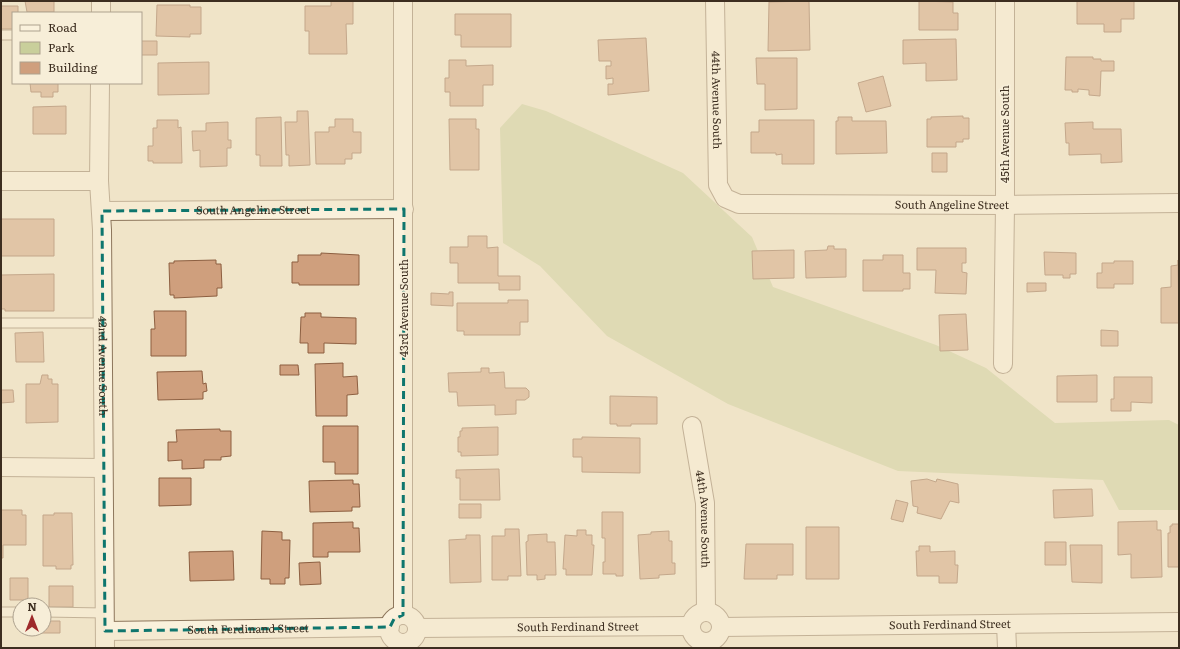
<svg xmlns="http://www.w3.org/2000/svg" width="1180" height="649" viewBox="0 0 1180 649" font-family="Literata,serif">
<rect width="100%" height="100%" fill="#f0e4c8"/>
<path fill="#c9cf9b" d="M522 104 546 111 683 173 752 237 773 287 936 345 986 368 1055 423 1169 420 1179 425V510H1119L1103 480 898 471 728 404 607 336 540 266 503 243 500 128Z"/>
<path fill="#cf9f7d" stroke="#8d5f41" d="M25 1H54V12H27Z
M331 1H353V24H346L347 54H309V31H305V6H331Z
M809 1 810 50 768 51 769 2Z
M919 1 953 2V13H958V30H919Z
M1077 1H1134V19H1121V32H1104V24H1077Z
M157 5H190V7H201V34H190V37L156 36Z
M1 6H18V13H13V29H1Z
M455 14H511V47H461V35H455Z
M646 38 649 91 608 95V84H613V78L606 79V66H611V61H599L598 40Z
M956 39 957 80 926 81V63L903 64V40Z
M141 41H157V55H141Z
M1066 57H1093V59H1101V61H1114V71H1101L1100 96 1089 95V90L1078 89V92H1072V90H1065Z
M756 58H797V109L765 110V84H757Z
M449 60H466V66L493 65V85H483V106H450V92H445V78H449Z
M209 62V94L158 95V63Z
M883 76 891 106 866 112 858 83Z
M30 83H58V92H53V97H41V92H31Z
M66 106V134H33V107Z
M297 111H308L310 165 289 166V155H286L285 122H297Z
M963 116V118H969V139H963V142H956V147H927V119H931V117Z
M281 117 282 166H260V155H256V118Z
M838 117H852V121H886L887 153 836 154V121H838Z
M335 119H353V132H361V153H352V159H345V164H316L315 132H329V127H335Z
M449 119H476V129H479V170H450Z
M157 120H178V128L181 127 182 163H153V161H148V146H153V128H157Z
M759 120H814V164H782V154L776 155V153H751V132H759Z
M228 122V140H231V148H227V166L200 167V150L193 151 192 131H206V123Z
M1093 122V129H1121L1122 162 1101 163V154L1069 155V143H1066L1065 123Z
M932 153H947V172H932Z
M1 219H54V256H1Z
M468 236H487V248L498 247V276H520V290H499V283H458V263H450V247H468Z
M828 246H834V249H846V277L806 278 805 251 827 250Z
M917 248H966V263H962V272L967 273 966 294 935 293 936 270H917Z
M794 250V278L753 279 752 251Z
M1044 252 1076 253V274H1070V278H1063V275H1045Z
M321 253 359 255V285H299V283H292V262H298V255H321Z
M883 255H903V273H910V289H903V291H863V260H883Z
M216 260V264H221L222 288H217V296L174 298V295H170L169 263H174V261Z
M1178 260 1179 323H1161V288L1171 287V266L1178 265Z
M1114 261H1133V284H1114V288H1097V273H1102V263H1114Z
M54 274V311H5V309H1V275Z
M1027 283H1046V291L1027 292Z
M449 292H453V306L431 305V293L449 294Z
M508 300H528V322H520V335H464V331H457V303H508Z
M154 311H186V356H151V329H155Z
M305 313H321V317L356 318V344L324 343V353H308V343H300L301 317H305Z
M966 314 968 350 940 351 939 315Z
M1101 330 1118 331V346H1101Z
M43 332 44 362H16L15 333Z
M343 363V377L357 376 358 394 347 395V416H316L315 364Z
M280 365H298L299 375H280Z
M481 368H489V373L504 372 505 388H526L529 391V397L525 400H516V414L495 415V405L458 406 457 392H449L448 373 481 372Z
M202 371 203 384 206 383 207 391 203 392V399L158 400 157 372Z
M42 375H48V379H52V384H58V422L26 423V384H40Z
M1097 375V402H1057V376Z
M1114 377H1152V403L1131 402V411H1111V399H1114Z
M1 390H13L14 402 1 403Z
M610 396 657 397V424H631V426H617V424H610Z
M323 426H358V474H335V462H323Z
M498 427V455L461 456V452H458V437H460V431H462V428Z
M220 429V431H231V456L221 457V460H204V468L182 469V460L168 461V442H177L176 430Z
M582 437 640 438V473L582 472V457H573V439H582Z
M499 469 500 500H460V478H456V470Z
M159 478H191V505L159 506Z
M927 479 936 482 937 479 958 484 959 503 950 501 941 519 917 513 918 507 913 506 911 481Z
M353 480V484H359L360 507H352V511L310 512 309 481Z
M1092 489 1093 516 1054 518 1053 490Z
M896 500 908 503 903 522 891 519Z
M459 504H481V518H459Z
M1 510H22V515H26V545H3V558H1Z
M602 512H623V576H616V574H603V562H605V538H602Z
M54 513H72L73 565H71V569H56V566H43V515H54Z
M1157 521V530H1161L1162 577 1131 578V554L1118 555V522Z
M353 522V528H359L360 552H328V557H313V523Z
M1172 524H1179V567H1168V533H1170V526H1172Z
M806 527H839V579H806Z
M505 529H519L521 576H508V580H492V536H505Z
M577 530H586V535H592V545H594L592 575H566V569H563L565 535 577 536Z
M262 531 282 532V540H290L289 578H285V584H270V579H261Z
M669 531V541H672V563H675V574L659 575V578L640 579 638 535 651 534V532Z
M547 534V542H555L556 575H545V579L537 580V575H527L526 542 528 541V535Z
M466 535H480L481 582 450 583 449 540 466 539Z
M1045 542H1066V565H1045Z
M746 544H793V575H777V579H744Z
M1070 545H1102V583L1072 582Z
M919 546H930V552L955 551V565H958L957 583H939V576H917L916 551H919Z
M233 551 234 580 190 581 189 552Z
M320 562 321 584 300 585 299 563Z
M10 578H28V600H10Z
M49 586H73V607H49Z
M44 621H60V633H38V629H44Z"/>
<g fill="none" stroke-linecap="round" stroke-linejoin="round">
<defs>
<path id="lane" d="M1 35H13
M1 323H102
M1 612H20
M44 612 105 613"/>
<g id="street">
<path d="M403 1V615"/>
<path id="s1" d="M715 1 718 185 725 198 739 204 1005 205 1179 203"/>
<path d="M101 13V1"/>
<path id="s2" d="M100 83 99 181 102 230 105 648"/>
<path d="M1 181H99"/>
<path id="s3" d="M102 211 404 209"/>
<path d="M1003 364 1005 205V1"/>
<path id="s4" d="M692 426 705 503 706 612"/>
<path d="M1 467 103 468"/>
<circle cx="706" cy="627" r="15"/>
<circle cx="403" cy="629" r="14"/>
<path d="M1006 624 1007 648"/>
<path id="s5" d="M721 627 1179 622"/>
<path id="s6" d="M417 628 691 626"/>
<path id="s7" d="M105 631 390 627"/>
</g>
</defs>
<use href="#lane" stroke="#8d765c" stroke-width="11"/>
<use href="#street" stroke="#8d765c" stroke-width="20"/>
<use href="#lane" stroke="#faf1dc" stroke-width="9"/>
<use href="#street" stroke="#faf1dc" stroke-width="18"/>
</g>
<path d="M0 0H1180V649H0ZM404 209 403 615 394 619 390 627 105 631 102 211Z" fill="#f0e4c8" fill-opacity=".55" fill-rule="evenodd"/>
<path fill="none" stroke="#0f766e" stroke-width="3" stroke-dasharray="8 5" stroke-linejoin="round" d="M404 209 403 615 394 619 390 627 105 631 102 211Z"/>
<g text-anchor="middle" stroke-width="3.5" stroke-linejoin="round" paint-order="stroke">
<g font-size="11" fill="#3d2e20" stroke="#f7eed8">
<text dy="4" stroke="none"><textPath href="#s1" startOffset="99">44th Avenue South</textPath></text>
<text transform="translate(1005 134) rotate(-90)" y="4">45th Avenue South</text>
<text dy="4" stroke="none"><textPath href="#s1" startOffset="427">South Angeline Street</textPath></text>
<text dy="4" stroke="none"><textPath href="#s3" startOffset="151">South Angeline Street</textPath></text>
<text transform="translate(404 308) rotate(-90)" y="4">43rd Avenue South</text>
<text dy="4" stroke="none"><textPath href="#s2" startOffset="283">42nd Avenue South</textPath></text>
<text dy="4" stroke="none"><textPath href="#s4" startOffset="94">44th Avenue South</textPath></text>
<text dy="4" stroke="none"><textPath href="#s5" startOffset="229">South Ferdinand Street</textPath></text>
<text dy="4" stroke="none"><textPath href="#s6" startOffset="161">South Ferdinand Street</textPath></text>
<text dy="4" stroke="none"><textPath href="#s7" startOffset="143">South Ferdinand Street</textPath></text>
</g>
</g>
<rect width="1180" height="649" fill="none" stroke="#3d2e20" stroke-width="4"/>
<rect x="12" y="12" width="130" height="72" fill="#f7eed8" stroke="#ada18e"/>
<rect x="20" y="25" width="20" height="6" fill="#faf1dc" stroke="#ada18e"/>
<text x="48" y="32" font-size="12" fill="#3d2e20">Road</text>
<rect x="20" y="42" width="20" height="12" fill="#c9cf9b" stroke="#ada18e"/>
<text x="48" y="52" font-size="12" fill="#3d2e20">Park</text>
<rect x="20" y="62" width="20" height="12" fill="#cf9f7d" stroke="#ada18e"/>
<text x="48" y="72" font-size="12" fill="#3d2e20">Building</text>
<g transform="translate(32 617)"><circle r="19" fill="#f7eed8" stroke="#ada18e"/>
<path d="M0-3L7 15L0 10L-7 15Z" fill="#9e2a2b"/>
<text y="-6" font-size="11" font-weight="bold" text-anchor="middle" fill="#3d2e20">N</text>
</g>
</svg>
